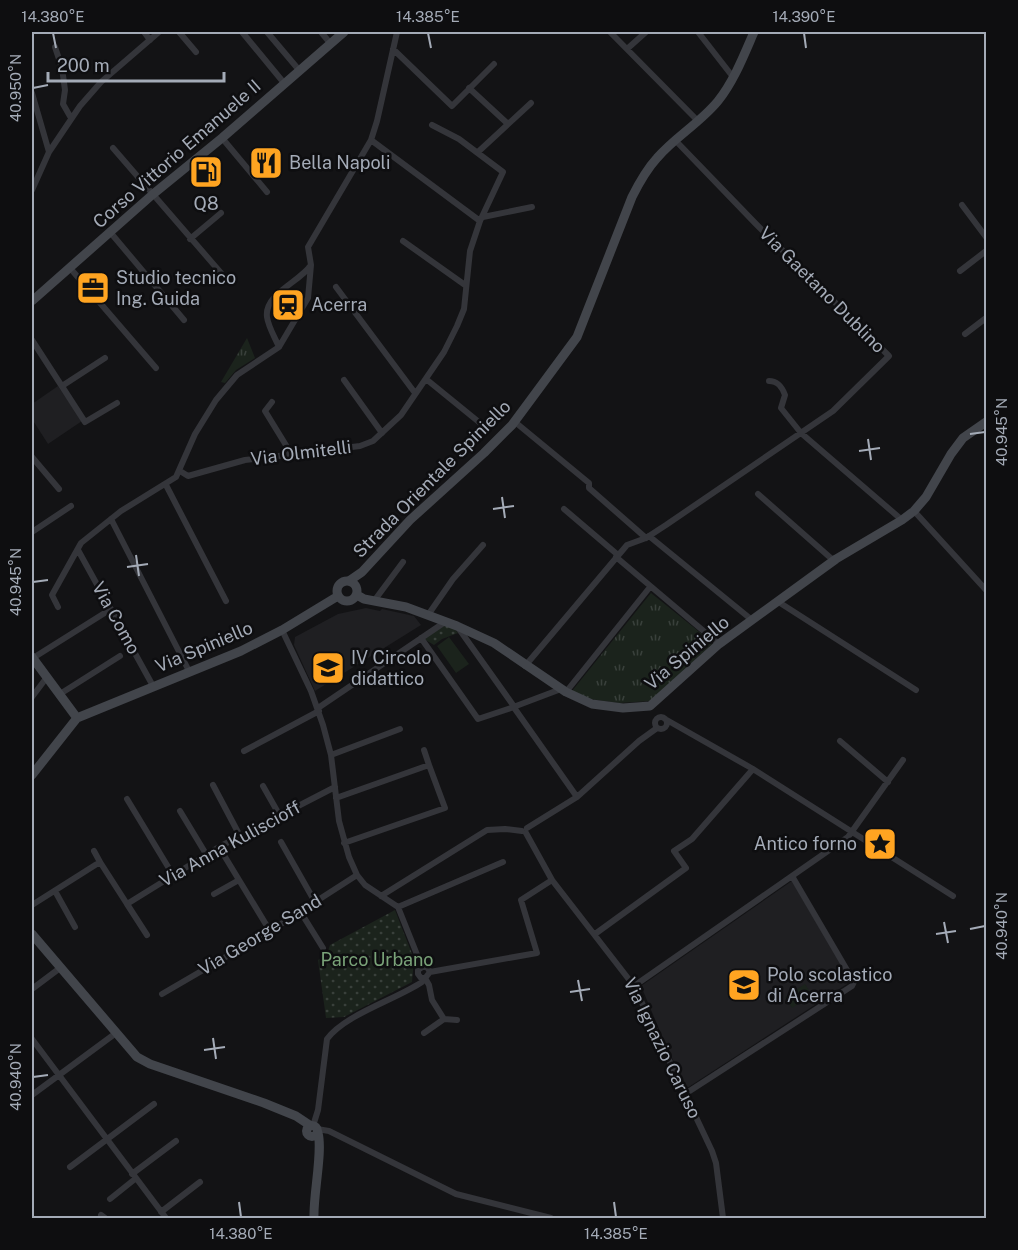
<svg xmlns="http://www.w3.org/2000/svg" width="1018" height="1250" viewBox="0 0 1018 1250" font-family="'Public Sans',sans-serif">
<defs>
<pattern id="grass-tufts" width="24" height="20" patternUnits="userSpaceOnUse" patternTransform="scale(1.5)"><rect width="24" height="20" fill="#1b231c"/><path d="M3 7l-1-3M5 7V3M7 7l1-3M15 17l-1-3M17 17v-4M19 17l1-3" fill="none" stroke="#39403b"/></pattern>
<pattern id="park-dots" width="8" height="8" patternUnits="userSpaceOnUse" patternTransform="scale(1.5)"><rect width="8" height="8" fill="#1b231c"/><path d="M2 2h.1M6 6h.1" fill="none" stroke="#39403b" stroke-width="1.8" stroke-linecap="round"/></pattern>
</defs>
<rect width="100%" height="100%" fill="#131315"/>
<path fill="#1f1f22" d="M58 386 82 421 48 444 32 419V404Z
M366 608 380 611 382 609 414 616 421 625 315 691 294 645 295 637 338 614Z
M792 881 849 978 847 984 687 1088 667 1048 641 986Z"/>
<path fill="url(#grass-tufts)" d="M247 338 255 358 236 370 225 383 221 382Z
M651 593 713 643 651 701 619 703 590 699 572 691Z"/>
<path fill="url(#park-dots)" d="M446 624 455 629 458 633 442 639 434 645 424 639Z
M395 910 414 959 412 982 344 1017 326 1018 318 960 327 954 330 945Z"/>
<path fill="#1b231c" d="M449 637 469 664 456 673 437 646Z
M805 984 812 995 792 1008 785 997Z"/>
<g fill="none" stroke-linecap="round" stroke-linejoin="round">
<path stroke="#34353a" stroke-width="6" d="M144 32 150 40
M179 32 196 52
M242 32 284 83
M267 32 299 70
M321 32 330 43
M610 32 698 121
M698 32 733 77
M55 47 62 68 65 90 63 104 71 118
M393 49 452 106 494 64
M627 49 646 32
M469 88 508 124
M32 93 49 152
M222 138 267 192
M371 140 480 221
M113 148 221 273
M478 152 531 103
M32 190 49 152 80 106 101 82 159 32
M962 205 986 237
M483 217 532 207
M110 232 184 320
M190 239 221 213
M403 241 465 285
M70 268 156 368
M960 271 986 251
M336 287 415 393
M965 334 986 318
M32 340 85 422 117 403
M279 347C275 338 268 326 267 317 264 294 300 282 311 265L308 247 371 140 377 121 397 32
M426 379 485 427
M344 380 382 433
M769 381C778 381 782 387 785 395L781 408 801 433 902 520
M62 386 105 358
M272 402 265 411 292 455
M515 422 589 483V488L646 538
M32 457 59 489
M180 471 188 476 245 460 360 446 373 441 401 415 444 352 457 326 464 309 470 251 480 221 503 172 459 139 432 125
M166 485 226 601
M758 494 833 560
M564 509 618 555
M914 511 986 590
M111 519 189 671
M32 532 71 506
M649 536 752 620
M78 550 153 686
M616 557 719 644
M374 601 403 562
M777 601 916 690
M58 607 52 595 81 543 121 511 176 477 195 434 216 400 237 375 279 347 308 298 311 265
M428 615 453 579 483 545
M459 629 513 705
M282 630 311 691 323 725 331 755 339 821 349 857 357 875 365 885 398 907 422 967
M421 638 478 719 511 708
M33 658 111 609
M525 666 627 545 646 538 666 525 833 411 889 356 756 224 675 140
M566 692 650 587
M60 694 120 656
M32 697 47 677
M516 706 561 689
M318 708 445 622
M515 709 577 797
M655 723a6 6 0 1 1 12 0a6 6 0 1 1-12 0Z
M665 719 753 769 953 896
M840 741 888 782
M424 750 429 765
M244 751 319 711
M331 755 400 729
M213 785 240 836
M263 786 280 816
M336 798 429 765 445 808 344 843
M127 799 173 875
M180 811 206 854
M527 828 577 797 639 741 657 728
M526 833 552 880 634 986 712 1151 716 1163 723 1218
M281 842 315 902
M219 847 270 931
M94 851 100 862
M55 891 75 927
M214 894 239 880
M381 896 487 830 505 829 522 831
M127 904 147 935
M32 905 100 862 127 904 219 847 335 787
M398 907 503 862
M300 911 323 948
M595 934 686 868 674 851 692 839 753 769
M422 967 418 970V974L421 978H425
M430 972 537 953 521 900 552 880
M634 986 848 837 903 760
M32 989 60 968
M162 994 270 931 357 875
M444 1019 457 1020
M424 1033 444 1019 432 1000 429 985 425 978
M32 1039 166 1218
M685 1094 852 986 854 982 792 876
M32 1095 116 1033
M313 1126 318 1110 327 1039C346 1014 395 1000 422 982L430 972 427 967H422
M317 1129 329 1131 456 1194 551 1218
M70 1167 154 1104
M132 1174 176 1141
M110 1199 135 1179
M161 1212 200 1182
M101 1215 105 1218"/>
<path stroke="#42454b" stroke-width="9" d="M32 301 152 195 222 138 344 32
M337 591a10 10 0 1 1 20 0a10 10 0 1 1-20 0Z
M349 581 362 572 410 520 484 453 512 425 532 398 577 337 632 197C639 183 647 169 657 158 675 137 700 123 718 101 734 81 744 55 754 32
M357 595 364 599 406 607 457 626 494 643 566 692 592 704 623 708 650 706 719 644 836 559 902 520 914 511 926 497 951 454 963 438 986 422
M32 657 77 718
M32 775 77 718 241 651 282 630 338 596
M32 934 137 1057 150 1064 264 1103 296 1116 311 1126
M306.5 1131a5.5 5.5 0 1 1 11 0a5.5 5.5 0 1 1-11 0Z
M314 1218C313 1195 323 1151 318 1133"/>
</g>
<path fill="none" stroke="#a4abb7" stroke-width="2" d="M53 33 56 48M428 33 431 48M804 33 806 48M33 88 48 85M970 434 985 432M868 439 871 460M859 451 880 448M502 497 505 518M493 509 514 506M136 555 139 576M127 567 148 564M33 582 48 580M944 922 948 943M970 929 985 926M936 934 956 931M578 980 582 1001M570 992 590 989M213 1038 216 1059M204 1050 225 1047M33 1077 48 1075M239 1202 241 1217M614 1202 616 1217"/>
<defs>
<symbol id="restaurant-square" viewBox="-11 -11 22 22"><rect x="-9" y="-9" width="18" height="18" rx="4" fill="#ffa421" stroke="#0e0e10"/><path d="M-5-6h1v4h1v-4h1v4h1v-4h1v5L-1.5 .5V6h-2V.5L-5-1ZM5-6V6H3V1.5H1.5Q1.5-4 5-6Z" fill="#111"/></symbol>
<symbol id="fuel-square" viewBox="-11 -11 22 22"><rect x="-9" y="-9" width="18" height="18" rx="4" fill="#ffa421" stroke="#0e0e10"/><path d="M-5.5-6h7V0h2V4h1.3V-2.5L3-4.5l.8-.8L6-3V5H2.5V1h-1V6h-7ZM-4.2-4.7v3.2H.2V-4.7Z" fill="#111"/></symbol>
<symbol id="office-square" viewBox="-11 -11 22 22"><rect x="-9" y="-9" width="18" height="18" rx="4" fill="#ffa421" stroke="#0e0e10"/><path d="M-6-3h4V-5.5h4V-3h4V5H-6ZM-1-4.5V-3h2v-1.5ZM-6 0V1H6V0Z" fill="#111"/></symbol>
<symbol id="station-square" viewBox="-11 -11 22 22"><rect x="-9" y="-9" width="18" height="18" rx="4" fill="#ffa421" stroke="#0e0e10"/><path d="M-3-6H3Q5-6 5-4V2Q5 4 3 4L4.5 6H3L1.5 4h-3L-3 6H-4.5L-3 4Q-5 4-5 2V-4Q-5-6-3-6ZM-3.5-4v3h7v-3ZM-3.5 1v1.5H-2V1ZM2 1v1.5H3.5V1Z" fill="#111"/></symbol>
<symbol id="school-square" viewBox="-11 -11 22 22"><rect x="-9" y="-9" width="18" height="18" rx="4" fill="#ffa421" stroke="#0e0e10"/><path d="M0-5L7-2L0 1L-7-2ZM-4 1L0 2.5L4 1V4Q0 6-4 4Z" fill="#111"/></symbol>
<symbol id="sight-square" viewBox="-11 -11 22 22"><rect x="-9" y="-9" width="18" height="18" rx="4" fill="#ffa421" stroke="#0e0e10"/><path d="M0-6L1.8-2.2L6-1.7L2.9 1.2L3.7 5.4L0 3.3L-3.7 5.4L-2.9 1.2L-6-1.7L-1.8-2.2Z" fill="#111"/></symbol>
</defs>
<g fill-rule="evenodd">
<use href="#restaurant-square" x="247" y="144" width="38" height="38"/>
<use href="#fuel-square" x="187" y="153" width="38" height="38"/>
<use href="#office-square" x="74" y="269" width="38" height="38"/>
<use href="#station-square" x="269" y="286" width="38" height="38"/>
<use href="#school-square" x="309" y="649" width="38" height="38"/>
<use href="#sight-square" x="861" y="825" width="38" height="38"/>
<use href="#school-square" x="725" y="966" width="38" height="38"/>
</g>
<g text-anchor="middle" stroke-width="5" stroke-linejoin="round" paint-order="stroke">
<g font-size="18" fill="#a4abb7" stroke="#0e0e10">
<text transform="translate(177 154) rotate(-41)" y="6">Corso Vittorio Emanuele II</text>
<text transform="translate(822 290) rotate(45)" y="6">Via Gaetano Dublino</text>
<text transform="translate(301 453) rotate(-7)" y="6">Via Olmitelli</text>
<text transform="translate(432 479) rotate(-45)" y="6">Strada Orientale Spiniello</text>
<text transform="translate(116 618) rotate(61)" y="6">Via Como</text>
<text transform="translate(204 647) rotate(-23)" y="6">Via Spiniello</text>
<text transform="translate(687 653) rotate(-40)" y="6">Via Spiniello</text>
<text transform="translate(230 844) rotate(-29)" y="6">Via Anna Kuliscioff</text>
<text transform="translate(260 935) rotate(-31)" y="6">Via George Sand</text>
<text transform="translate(662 1048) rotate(64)" y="6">Via Ignazio Caruso</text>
</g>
<g font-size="18" fill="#a4abb7" stroke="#0e0e10" text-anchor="start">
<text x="289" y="169">Bella Napoli</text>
<text x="206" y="210" text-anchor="middle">Q8</text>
<text x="116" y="284">Studio tecnico<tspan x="116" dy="21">Ing. Guida</tspan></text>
<text x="311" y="311">Acerra</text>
<text x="351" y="664">IV Circolo<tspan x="351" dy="21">didattico</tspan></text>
<text x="857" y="850" text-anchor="end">Antico forno</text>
<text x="767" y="981">Polo scolastico<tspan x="767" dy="21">di Acerra</tspan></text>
</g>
<g font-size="18" fill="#7aa379" stroke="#0e0e10">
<text x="377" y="966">Parco Urbano</text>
</g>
</g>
<rect width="1018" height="1250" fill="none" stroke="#0e0e10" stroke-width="66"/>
<path d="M48 72v9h176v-9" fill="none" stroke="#a4abb7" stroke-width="3"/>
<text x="57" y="72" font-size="18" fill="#a4abb7" stroke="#0e0e10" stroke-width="4.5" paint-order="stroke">200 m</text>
<rect x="33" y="33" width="952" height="1184" fill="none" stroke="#a4abb7" stroke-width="2"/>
<g font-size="15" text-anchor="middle" fill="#a4abb7">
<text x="53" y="22">14.380°E</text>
<text x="428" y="22">14.385°E</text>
<text x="804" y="22">14.390°E</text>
<text transform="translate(16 88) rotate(-90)" y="5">40.950°N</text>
<text transform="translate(1002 432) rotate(-90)" y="5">40.945°N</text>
<text transform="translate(16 582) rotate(-90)" y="5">40.945°N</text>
<text transform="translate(1002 926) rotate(-90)" y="5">40.940°N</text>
<text transform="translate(16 1077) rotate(-90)" y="5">40.940°N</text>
<text x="241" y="1239">14.380°E</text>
<text x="616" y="1239">14.385°E</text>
</g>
</svg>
